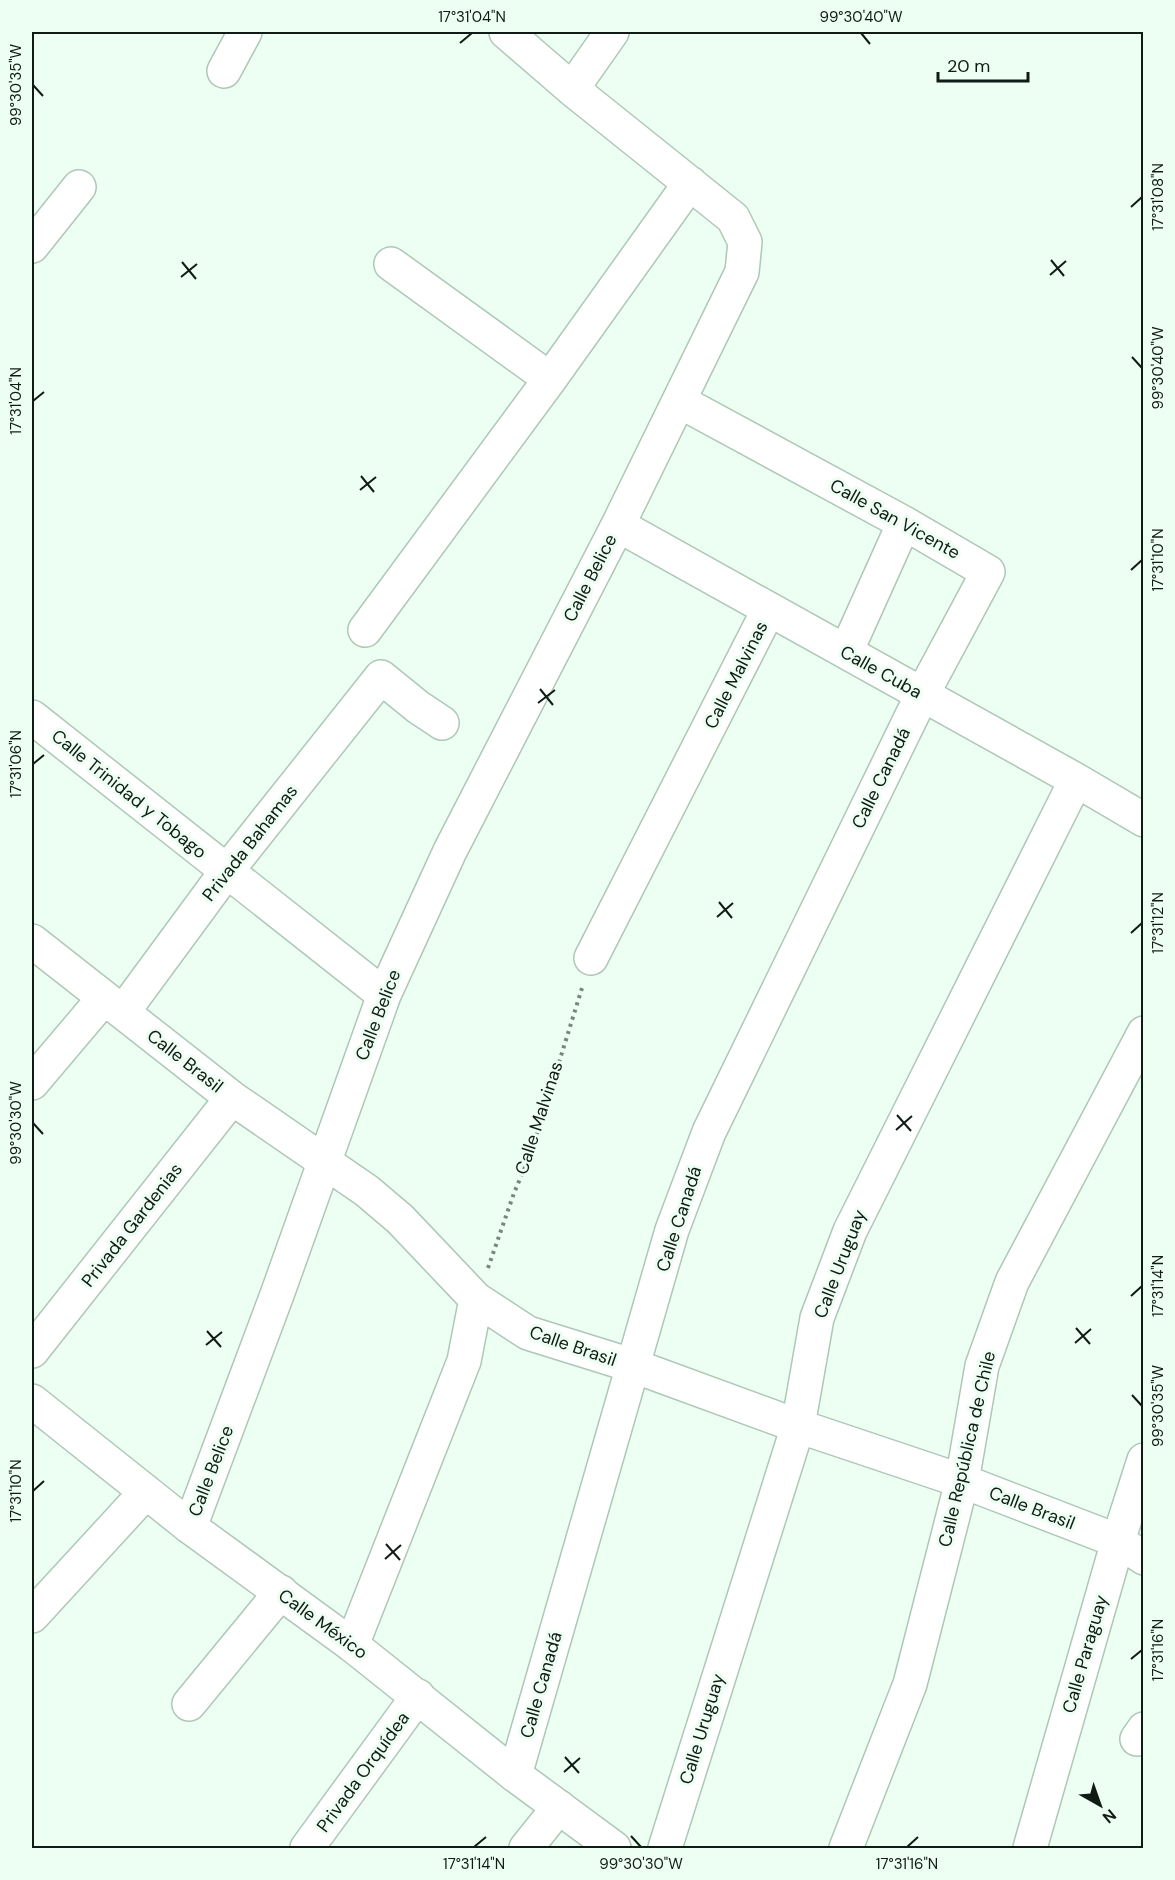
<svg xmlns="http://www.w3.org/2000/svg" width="1175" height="1880" viewBox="0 0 1175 1880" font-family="'DM Sans',sans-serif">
<rect width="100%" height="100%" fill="#edfef3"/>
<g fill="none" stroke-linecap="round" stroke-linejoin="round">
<defs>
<path id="minor" d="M224 71 245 32
M572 89 612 32
M32 246 79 187
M391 264 550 379
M618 525 1076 780 1144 820
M365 630 550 379 690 183
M846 652 904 523
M32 717 384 995
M32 941 232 1098 367 1191 400 1219 476 1299 528 1333 634 1366 798 1426 962 1481 1118 1541 1144 1558
M591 958 769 609
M123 1012 226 872 381 677 418 707 442 723
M32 1083 104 998
M32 1351 232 1098
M190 1527 278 1292 384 995 450 851 618 525 742 272 745 242 733 218 572 89 506 32
M32 1616 146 1492
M352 1645 464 1361 476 1299
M189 1704 281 1592
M1137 1739 1144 1729
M515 1775 672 1230 709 1132 922 695 988 572 904 523 679 401
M307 1848 418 1696
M526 1848 559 1807
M665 1848 798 1426 817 1318 850 1231 1076 780
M846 1848 910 1684 962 1481 982 1366 1012 1282 1144 1033
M1030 1848 1118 1541 1144 1460"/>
<path id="tertiary" d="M32 1401 190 1527 352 1645 515 1775 614 1848"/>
</defs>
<use href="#minor" stroke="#adc8b7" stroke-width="36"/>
<use href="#tertiary" stroke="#adc8b7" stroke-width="36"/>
<path stroke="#78867d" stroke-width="4" stroke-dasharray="3 4.5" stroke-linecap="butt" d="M488 1268 514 1193 531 1153 582 988"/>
<use href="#minor" stroke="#fff" stroke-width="33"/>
<use href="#tertiary" stroke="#fff" stroke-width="33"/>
</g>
<path fill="none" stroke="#111b15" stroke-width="2" d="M861 33 870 44M460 43 472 33M33 85 43 96M1131 207 1142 197M1051 260 1064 276M182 262 196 279M1050 275 1066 261M181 277 197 264M1132 357 1142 368M33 401 44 392M361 476 374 492M360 490 376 477M1131 570 1142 560M540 689 553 705M538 703 555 690M33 764 44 755M719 902 732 918M717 917 733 903M1131 933 1142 923M897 1115 911 1131M33 1123 43 1134M896 1130 912 1116M1131 1296 1142 1286M1076 1328 1090 1344M207 1331 221 1347M1075 1343 1091 1329M206 1345 222 1332M1132 1395 1142 1406M33 1491 44 1481M386 1544 400 1560M385 1559 401 1545M1131 1659 1142 1650M565 1757 579 1773M564 1772 580 1758M631 1836 641 1847M474 1847 486 1837M907 1847 918 1837"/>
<g text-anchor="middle" stroke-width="6" stroke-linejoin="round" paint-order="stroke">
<g font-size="18" fill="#111b15" stroke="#edfef3">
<text transform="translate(895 519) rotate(29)" y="6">Calle San Vicente</text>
<text transform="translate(590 578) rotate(-63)" y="6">Calle Belice</text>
<text transform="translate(881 672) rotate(29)" y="6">Calle Cuba</text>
<text transform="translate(736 675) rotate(-63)" y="6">Calle Malvinas</text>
<text transform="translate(881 778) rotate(-64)" y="6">Calle Canadá</text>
<text transform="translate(129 794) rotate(39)" y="6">Calle Trinidad y Tobago</text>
<text transform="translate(250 843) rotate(-52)" y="6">Privada Bahamas</text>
<text transform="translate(378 1015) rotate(-69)" y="6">Calle Belice</text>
<text transform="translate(185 1061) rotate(38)" y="6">Calle Brasil</text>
<text transform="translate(539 1118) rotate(-72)" y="6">Calle Malvinas</text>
<text transform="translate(679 1219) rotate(-72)" y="6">Calle Canadá</text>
<text transform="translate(132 1225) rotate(-52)" y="6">Privada Gardenias</text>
<text transform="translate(840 1264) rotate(-69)" y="6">Calle Uruguay</text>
<text transform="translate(573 1346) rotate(19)" y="6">Calle Brasil</text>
<text transform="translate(967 1449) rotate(-77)" y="6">Calle República de Chile</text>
<text transform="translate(211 1471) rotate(-69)" y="6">Calle Belice</text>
<text transform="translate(1032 1508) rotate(21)" y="6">Calle Brasil</text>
<text transform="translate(323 1624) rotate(36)" y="6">Calle México</text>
<text transform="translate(1085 1654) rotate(-74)" y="6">Calle Paraguay</text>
<text transform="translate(541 1685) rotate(-74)" y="6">Calle Canadá</text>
<text transform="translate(702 1729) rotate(-73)" y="6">Calle Uruguay</text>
<text transform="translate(363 1772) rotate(-54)" y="6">Privada Orquídea</text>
</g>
</g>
<rect width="1175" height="1880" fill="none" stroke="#edfef3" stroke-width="66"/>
<g transform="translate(1100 1805) rotate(140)" stroke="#edfef3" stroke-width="4.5" paint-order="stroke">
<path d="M0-4.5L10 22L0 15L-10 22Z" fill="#111b15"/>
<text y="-9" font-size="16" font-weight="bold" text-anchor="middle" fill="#111b15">N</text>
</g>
<path d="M938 72v9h90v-9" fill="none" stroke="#111b15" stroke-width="3"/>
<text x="947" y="72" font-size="18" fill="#111b15" stroke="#edfef3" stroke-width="4.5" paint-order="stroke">20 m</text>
<rect x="33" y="33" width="1109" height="1814" fill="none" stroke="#111b15" stroke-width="2"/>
<g font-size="15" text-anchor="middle" fill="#111b15">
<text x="472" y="22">17°31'04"N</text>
<text x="861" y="22">99°30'40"W</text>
<text transform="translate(16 85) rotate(-90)" y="5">99°30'35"W</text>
<text transform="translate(1158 197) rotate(-90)" y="5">17°31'08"N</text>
<text transform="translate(1158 368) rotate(-90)" y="5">99°30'40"W</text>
<text transform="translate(16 401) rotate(-90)" y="5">17°31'04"N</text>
<text transform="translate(1158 560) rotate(-90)" y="5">17°31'10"N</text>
<text transform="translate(16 764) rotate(-90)" y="5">17°31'06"N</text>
<text transform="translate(1158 923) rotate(-90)" y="5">17°31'12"N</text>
<text transform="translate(16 1123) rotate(-90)" y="5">99°30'30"W</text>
<text transform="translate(1158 1286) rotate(-90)" y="5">17°31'14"N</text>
<text transform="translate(1158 1406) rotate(-90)" y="5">99°30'35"W</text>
<text transform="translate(16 1491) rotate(-90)" y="5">17°31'10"N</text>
<text transform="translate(1158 1650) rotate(-90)" y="5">17°31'16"N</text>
<text x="474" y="1869">17°31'14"N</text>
<text x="641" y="1869">99°30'30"W</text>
<text x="907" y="1869">17°31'16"N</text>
</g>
</svg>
